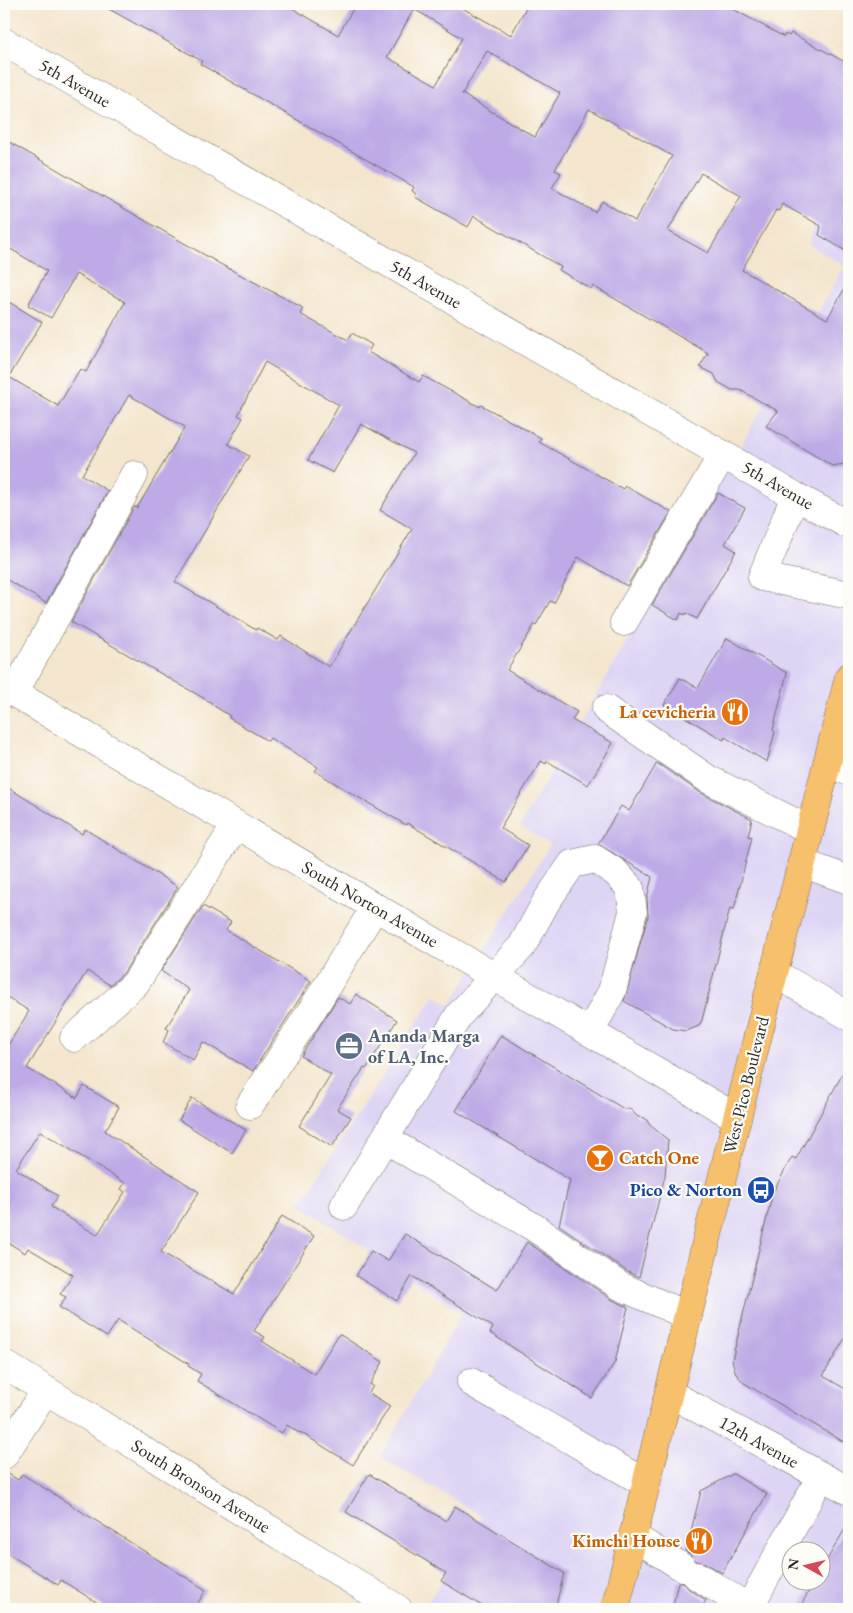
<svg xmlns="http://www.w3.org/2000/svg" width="853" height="1613" viewBox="0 0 853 1613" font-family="'EB Garamond',serif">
<rect width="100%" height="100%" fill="#fdfcf7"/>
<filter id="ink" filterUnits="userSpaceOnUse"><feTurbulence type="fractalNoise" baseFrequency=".02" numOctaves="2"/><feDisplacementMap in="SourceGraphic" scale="10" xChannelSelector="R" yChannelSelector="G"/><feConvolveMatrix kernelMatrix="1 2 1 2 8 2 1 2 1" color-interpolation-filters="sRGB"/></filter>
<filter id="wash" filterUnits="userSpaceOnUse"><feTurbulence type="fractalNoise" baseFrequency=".0096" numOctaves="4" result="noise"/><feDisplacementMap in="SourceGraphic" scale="20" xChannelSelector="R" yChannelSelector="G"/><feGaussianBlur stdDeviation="1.12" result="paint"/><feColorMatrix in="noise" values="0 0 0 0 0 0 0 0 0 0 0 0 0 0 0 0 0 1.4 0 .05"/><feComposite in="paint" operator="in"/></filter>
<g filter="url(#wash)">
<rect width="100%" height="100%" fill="#f4e6ce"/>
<path fill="#ded5f5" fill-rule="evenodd" d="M849 95V1609H424L482 1516 380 1457 462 1313 300 1204 435 995 450 1005 550 845 520 826 845 266 809 245ZM790 1550H820V1580H790Z"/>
<g id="blocks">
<path fill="#bdaae6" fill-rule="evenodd" d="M100 4H285L338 35 356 4H455L511 35 528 4H724L784 37 785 34 789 36 791 33 849 64V253L819 235 821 226 782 204 779 211 776 210 742 270 827 319 849 281V445L844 464 832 466 766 426 778 411 740 390H732L718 382 714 374 700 367 708 353 593 286 591 289 559 270 561 267 474 216 468 227 415 197 416 194 412 191 414 187 200 64 202 61ZM414 9 462 38 436 85 387 57ZM487 51 560 93 535 137 462 94ZM589 109 672 156 635 221 602 201 595 212 552 188 561 173 555 170ZM701 173 741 196 708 253 668 231Z
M4 139 222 265 303 308 300 314 348 340 352 333 372 345 368 352 419 382 423 376 480 407 481 405 541 438 539 442 623 489 625 486 671 512 627 586 578 557 554 603 550 601 536 625 535 624 507 670 577 712 572 720 613 743 588 785 547 761 546 764 541 761 500 828 528 845 506 882 407 823 406 825 346 790 315 771 318 767 270 738 268 741 229 718 230 716 211 704 212 703 71 622 134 507 137 508 185 427 129 395 82 475 108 491 46 603 4 578V299L42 322 9 377 58 406 80 369 86 372 125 302 76 274 51 318 28 305 47 271 4 245ZM265 362 339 405 308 460 333 473 361 424 414 453 380 510 412 529 329 667 281 636 278 640 257 628 256 630 175 582 249 456 228 444 243 418 238 415Z
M718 493 745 508 725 544 736 551 697 619 686 613 685 615 681 613 678 620 652 605Z
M727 638 787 673 773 730 775 732 767 762 725 737 724 740 664 705 680 678 698 688Z
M657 763 701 793 752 819 748 836 752 837 734 909 730 908 702 1020 699 1026 686 1031 673 1029 624 1001 648 916 647 898 652 877 598 844 621 806 629 811Z
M4 785 82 834 85 829 178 887 123 974 110 985 87 971 27 1068 77 1098 84 1086 119 1107 105 1131 199 1192 161 1252 234 1294 282 1216 314 1236 254 1331 265 1337 262 1341 314 1374 339 1334 383 1362 370 1384 373 1386 369 1393 390 1406 353 1465 300 1432 299 1433 287 1425 282 1433 197 1381 201 1374 188 1366 189 1364 118 1320 107 1337 59 1307 66 1297 60 1294 73 1275 28 1248 25 1253 4 1240V1052L29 1011 4 995ZM40 1131 125 1183 121 1189 125 1192 97 1235 51 1207 58 1196 16 1169Z
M203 906 231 922 226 930 311 981 253 1071 203 1042 193 1060 163 1042 169 1030 166 1028 189 990 161 971Z
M356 994 397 1020 366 1069 364 1068 337 1109 351 1117 332 1147 299 1126 331 1075 301 1056 338 997 350 1004Z
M501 1035 624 1109H630L638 1117 645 1118 650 1125 668 1140 665 1176 639 1277 628 1272 559 1225 570 1180 456 1111Z
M849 1062V1331L823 1376 849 1391V1445L744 1383 736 1374 732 1360 773 1192 792 1157 796 1159Z
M192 1098 246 1130 232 1153 179 1120Z
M405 1234 497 1290 527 1242 611 1299 628 1307 615 1362 592 1398 490 1333 493 1327 412 1276 397 1301 356 1276 371 1251 388 1261Z
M4 1471 18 1480 22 1474 206 1590 194 1609H107L61 1580 58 1585 4 1551Z
M369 1474 446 1521 455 1506 564 1573 555 1609H487L441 1581 446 1573 346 1512Z
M733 1474 767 1494 722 1573 705 1563 696 1561 686 1551 701 1491Z
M849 1522V1609H799L815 1580H820V1572Z
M678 1582H683L689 1589 706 1600 701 1609H672Z"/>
</g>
</g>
<g filter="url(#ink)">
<use href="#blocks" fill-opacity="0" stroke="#716c64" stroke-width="1"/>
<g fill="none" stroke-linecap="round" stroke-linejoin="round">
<defs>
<path id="minor" d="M4 42 795 496 849 525
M795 496 762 577 849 595
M624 622 723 454
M4 687 375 907 737 1118
M14 693 134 475
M606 709 708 779 810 830
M828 761 849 772
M802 863 849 880
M774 973 849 1016
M74 1038 135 984 236 825
M250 1105 317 1002 375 907
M385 1139 535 1228 620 1286 688 1316
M344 1206 459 1015 522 946 546 902 572 864 595 859 615 872 630 888 633 912 612 991 590 1032
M4 1364 398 1609
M471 1382 645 1483
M669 1393 849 1491
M4 1455 46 1390
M633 1536 682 1567
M697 1576 749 1608 821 1476"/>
<path id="major" d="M615 1609 737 1118 849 677"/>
</defs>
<use href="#minor" stroke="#716c64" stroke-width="29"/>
<use href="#major" stroke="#716c64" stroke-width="29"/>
<use href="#minor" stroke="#fff" stroke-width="28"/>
<use href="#major" stroke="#f7c06c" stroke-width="28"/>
</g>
</g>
<defs>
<symbol id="restaurant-disc" viewBox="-11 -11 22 22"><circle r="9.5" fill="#e8710a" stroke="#fdfcf7"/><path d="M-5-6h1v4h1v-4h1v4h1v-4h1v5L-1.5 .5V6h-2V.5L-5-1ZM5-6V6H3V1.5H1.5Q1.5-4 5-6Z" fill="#fff"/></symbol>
<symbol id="office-disc" viewBox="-11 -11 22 22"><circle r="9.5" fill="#5c6f8a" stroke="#fdfcf7"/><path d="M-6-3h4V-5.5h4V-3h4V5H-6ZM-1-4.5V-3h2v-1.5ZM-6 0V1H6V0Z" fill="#fff"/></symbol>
<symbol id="bar-disc" viewBox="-11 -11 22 22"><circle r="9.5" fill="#e8710a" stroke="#fdfcf7"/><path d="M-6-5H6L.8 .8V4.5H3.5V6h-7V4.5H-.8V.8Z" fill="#fff"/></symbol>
<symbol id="bus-disc" viewBox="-11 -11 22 22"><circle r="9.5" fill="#1a4fb4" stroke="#fdfcf7"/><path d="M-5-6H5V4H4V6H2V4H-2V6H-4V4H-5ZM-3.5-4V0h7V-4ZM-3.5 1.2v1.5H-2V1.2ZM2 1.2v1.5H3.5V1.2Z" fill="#fff"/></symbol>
</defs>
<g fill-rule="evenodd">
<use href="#restaurant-disc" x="719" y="696" width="32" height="32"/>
<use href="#office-disc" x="333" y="1030" width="32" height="32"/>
<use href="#bar-disc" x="584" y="1142" width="32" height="32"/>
<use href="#bus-disc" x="745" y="1174" width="32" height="32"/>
<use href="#restaurant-disc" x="683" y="1525" width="32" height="32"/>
</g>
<g text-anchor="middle" stroke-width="4.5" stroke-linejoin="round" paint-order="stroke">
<g font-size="18" fill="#2b2b2b" stroke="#fdfcf7">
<text transform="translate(75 83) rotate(30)" y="6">5th Avenue</text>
<text transform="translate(426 284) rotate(30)" y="6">5th Avenue</text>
<text transform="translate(778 485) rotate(30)" y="6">5th Avenue</text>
<text transform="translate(370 904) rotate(30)" y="6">South Norton Avenue</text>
<text transform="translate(746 1085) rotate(-76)" y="6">West Pico Boulevard</text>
<text transform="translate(759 1442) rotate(29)" y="6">12th Avenue</text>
<text transform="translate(201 1486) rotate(32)" y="6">South Bronson Avenue</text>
</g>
<g font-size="18" font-weight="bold" fill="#c56008" stroke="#fdfcf7" text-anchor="end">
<text x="716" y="718">La cevicheria</text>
<text x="619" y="1164" text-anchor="start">Catch One</text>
<text x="680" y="1547">Kimchi House</text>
</g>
<g font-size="18" font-weight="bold" fill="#4e5e75" stroke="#fdfcf7" text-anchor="start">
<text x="368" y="1042">Ananda Marga<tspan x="368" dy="21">of LA, Inc.</tspan></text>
</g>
<g font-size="18" font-weight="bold" fill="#164399" stroke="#fdfcf7" text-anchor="end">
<text x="742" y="1196">Pico &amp; Norton</text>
</g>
</g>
<rect width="853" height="1613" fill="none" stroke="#fdfcf7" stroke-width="20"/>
<g transform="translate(806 1566) rotate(278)"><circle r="24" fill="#fdfcf7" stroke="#a9a8a5"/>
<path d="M0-4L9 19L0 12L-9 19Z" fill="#d1495b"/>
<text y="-8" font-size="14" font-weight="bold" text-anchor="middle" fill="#2b2b2b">N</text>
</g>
</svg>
